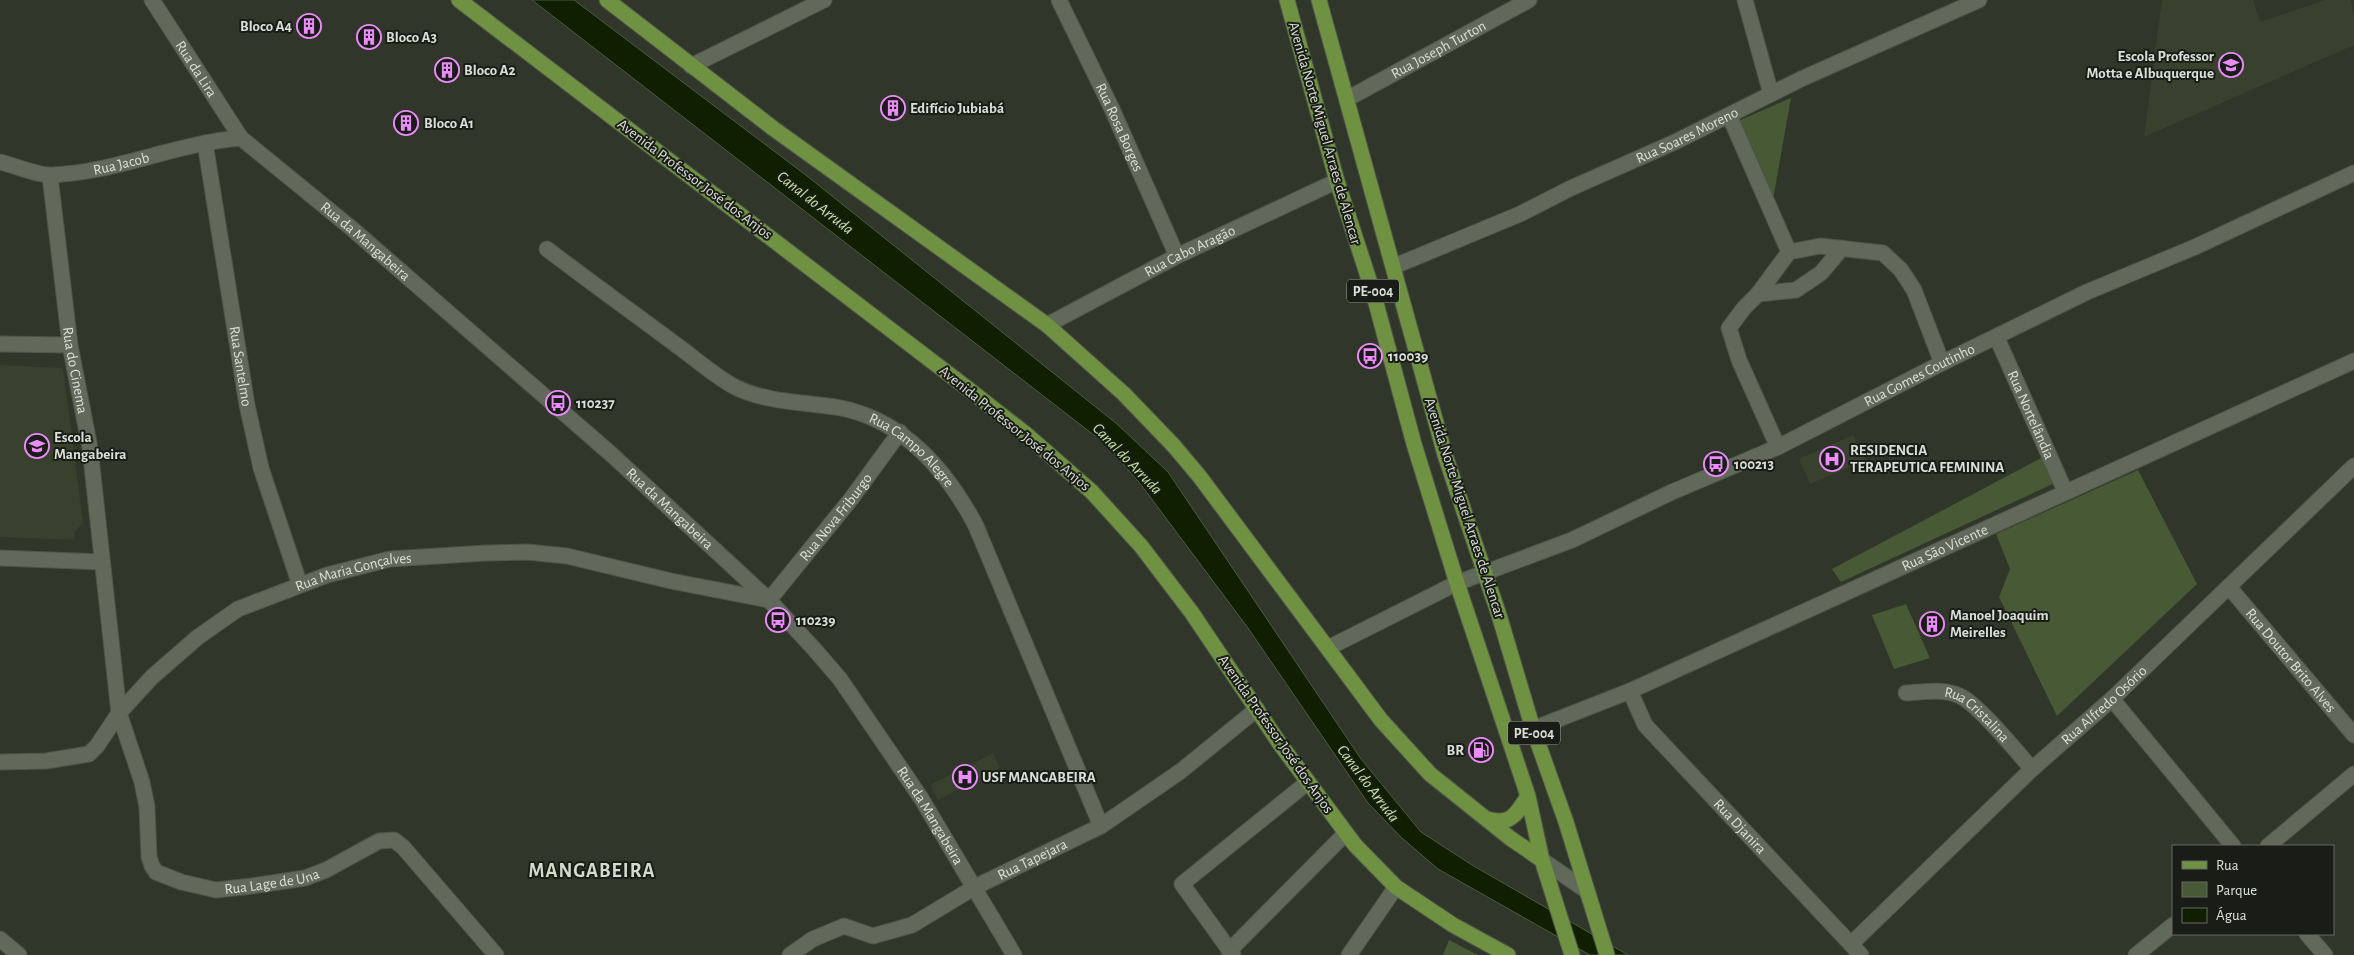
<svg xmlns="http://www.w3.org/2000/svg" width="2354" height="955" viewBox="0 0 2354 955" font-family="'Alegreya Sans',sans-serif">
<rect width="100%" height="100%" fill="#303629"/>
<path fill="#37412e" d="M2162 0H2253L2260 22 2326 0H2351L2354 17V45L2144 137Z
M0 365 63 368 83 523 75 532 74 540 0 537Z
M1853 435 1866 460 1810 484 1799 459Z
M993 753 1000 768 938 800 930 785Z"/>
<path fill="#475935" d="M1791 98 1772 205 1740 120Z
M2043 457 2057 482 1841 582 1832 569Z
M2138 470 2197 584 2057 716 1999 597 2010 569 1996 534Z
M1906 604 1930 658 1894 669 1872 615Z
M1449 940 1478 955H1443Z"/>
<path fill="#111f01" stroke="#4e5941" d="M532 0H574L807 176 1117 424 1168 472 1361 759 1421 832 1472 865 1628 955H1590L1438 869 1402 838 1368 803 1248 628 1142 486 1108 446Z"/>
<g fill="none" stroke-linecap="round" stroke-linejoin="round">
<defs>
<g id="minor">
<path id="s1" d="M152 0 241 138 350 227 611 454 769 600 815 650 840 679 921 798 1014 955"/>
<path id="s2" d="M1059 0 1112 109 1177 256"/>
<path d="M1745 0 1771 94"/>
<path d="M691 66 824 0"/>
<path id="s3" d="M1347 99 1529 0"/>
<path d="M1729 115 1789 252"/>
<path id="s4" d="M205 143 247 405 261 468 300 585"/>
<path id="s5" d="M0 162C14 165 38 176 52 175 117 172 177 143 241 138"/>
<path id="s6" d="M50 176 70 345 90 448 119 713 142 782 147 807 149 857 152 866 156 872 181 882 216 890 252 886 305 878 326 870 379 841 394 840 403 847 496 955"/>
<path id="s7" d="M547 249C589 281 632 312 675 344 695 358 715 377 737 388 769 403 807 402 841 408 905 421 947 471 976 526L1101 826"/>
<path id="s8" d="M1395 266 1520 214 1571 188 1675 142 1801 79 1979 0"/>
<path d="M1758 294 1796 290 1821 273 1842 248"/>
<path id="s9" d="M1047 325 1177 256 1337 181"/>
<path id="s10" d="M1997 338 2065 491"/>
<path d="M0 344 70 345"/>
<path d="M1778 447 1739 360 1729 328 1744 308 1758 294 1789 252 1820 246 1883 253 1901 270 1914 290 1942 363"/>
<path d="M0 558 102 562"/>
<path id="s11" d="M2229 587 2354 735"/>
<path id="s12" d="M1328 648 1457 583 1572 540 1672 492 1778 447 1942 363 2087 292 2195 247 2354 173"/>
<path id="s13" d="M1630 691 1645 725 1861 955"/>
<path id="s14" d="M1906 693C1923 692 1944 688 1960 696 1978 704 2017 752 2032 769"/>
<path d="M2112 699 2233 846"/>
<path id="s15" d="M1533 729 1630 691 2354 361"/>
<path id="s16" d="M0 762 46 761 89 754 97 746 119 713 152 677 198 637 238 609 327 575 390 559 486 553 527 552 567 556 671 581 769 600 851 499 900 432"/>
<path d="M2268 846 2354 774"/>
<path d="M1542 860 1587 891 1590 900"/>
<path d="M2307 934 2325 955"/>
<path d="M0 939 19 955"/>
<path id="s17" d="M1851 944 2032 769 2112 699 2354 466"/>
<path d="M1229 951 1345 834"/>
<path id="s18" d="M790 955 813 939 844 926 873 936 912 925 975 887 1101 826 1181 771 1257 709"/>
<path d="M1233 955 1182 884 1308 782"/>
<path d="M1349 955 1396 887"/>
<path d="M2136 955 2173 925"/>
</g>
<path id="major" d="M459 0 967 388 1027 435 1092 492 1141 546 1192 613 1280 744 1355 845 1396 887 1453 925 1508 955
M607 0 774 129 1047 325 1124 394 1174 446 1200 477 1381 720 1430 774 1510 838 1542 860
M1287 0 1337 181 1373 292 1414 444 1457 583 1528 796 1542 860 1572 955
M1319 0 1445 455 1499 615 1533 729 1566 822 1607 955
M1487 819C1510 826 1516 815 1528 796"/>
</defs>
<use href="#minor" stroke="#4f5449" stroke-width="17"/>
<use href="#major" stroke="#4f5449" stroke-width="17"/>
<use href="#minor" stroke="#61695a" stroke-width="15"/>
<use href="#major" stroke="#6f9142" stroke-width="15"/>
</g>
<defs>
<symbol id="building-ring" viewBox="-11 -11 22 22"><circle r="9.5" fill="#1a1d17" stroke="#ec8cfb" stroke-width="1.5"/><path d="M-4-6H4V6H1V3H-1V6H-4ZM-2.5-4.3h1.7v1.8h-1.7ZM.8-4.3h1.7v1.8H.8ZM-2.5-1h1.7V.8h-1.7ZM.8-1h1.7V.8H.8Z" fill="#ec8cfb"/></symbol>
<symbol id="school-ring" viewBox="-11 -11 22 22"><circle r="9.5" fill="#1a1d17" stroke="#ec8cfb" stroke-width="1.5"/><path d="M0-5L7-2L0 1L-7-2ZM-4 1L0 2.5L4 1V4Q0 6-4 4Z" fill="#ec8cfb"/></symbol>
<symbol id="bus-ring" viewBox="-11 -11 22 22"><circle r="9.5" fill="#1a1d17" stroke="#ec8cfb" stroke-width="1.5"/><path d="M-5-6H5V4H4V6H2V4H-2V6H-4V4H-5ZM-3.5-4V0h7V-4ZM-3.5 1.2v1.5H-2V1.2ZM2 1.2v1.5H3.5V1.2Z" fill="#ec8cfb"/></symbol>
<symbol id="hospital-ring" viewBox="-11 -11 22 22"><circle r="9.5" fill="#1a1d17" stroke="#ec8cfb" stroke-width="1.5"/><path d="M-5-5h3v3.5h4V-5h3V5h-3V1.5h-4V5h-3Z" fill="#ec8cfb"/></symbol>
<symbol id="fuel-ring" viewBox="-11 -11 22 22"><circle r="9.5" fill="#1a1d17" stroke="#ec8cfb" stroke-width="1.5"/><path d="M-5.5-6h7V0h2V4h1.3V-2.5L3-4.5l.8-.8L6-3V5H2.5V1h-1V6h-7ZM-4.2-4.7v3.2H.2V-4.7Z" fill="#ec8cfb"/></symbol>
</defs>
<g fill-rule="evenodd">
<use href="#building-ring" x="295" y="12" width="28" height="28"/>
<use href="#building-ring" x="355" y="23" width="28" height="28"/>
<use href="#school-ring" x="2217" y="51" width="28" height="28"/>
<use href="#building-ring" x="433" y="56" width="28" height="28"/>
<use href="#building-ring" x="879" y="94" width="28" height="28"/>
<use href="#building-ring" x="392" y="109" width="28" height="28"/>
<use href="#bus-ring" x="1356" y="342" width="28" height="28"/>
<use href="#bus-ring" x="544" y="389" width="28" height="28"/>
<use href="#school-ring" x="23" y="432" width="28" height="28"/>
<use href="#hospital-ring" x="1818" y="445" width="28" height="28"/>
<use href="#bus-ring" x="1702" y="450" width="28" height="28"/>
<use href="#bus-ring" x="764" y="606" width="28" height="28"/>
<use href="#building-ring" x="1918" y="610" width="28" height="28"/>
<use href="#fuel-ring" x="1467" y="736" width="28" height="28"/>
<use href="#hospital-ring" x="951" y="763" width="28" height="28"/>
</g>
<g text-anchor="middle" stroke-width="4" stroke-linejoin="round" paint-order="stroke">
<g fill="#1a1d17" stroke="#a1a69d" stroke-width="1">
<rect x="1347" y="279.5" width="52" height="23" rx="4"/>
<rect x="1508" y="721.5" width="52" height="23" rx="4"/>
</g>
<g font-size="14" font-weight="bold" fill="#dbe0d7">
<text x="1373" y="296">PE-004</text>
<text x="1534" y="738">PE-004</text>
</g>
<g font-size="15" font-weight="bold" fill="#dbe0d7" stroke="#1a1d17" text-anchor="start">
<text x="292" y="31" text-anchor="end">Bloco A4</text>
<text x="386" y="42">Bloco A3</text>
<text x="2214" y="61" text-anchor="end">Escola Professor<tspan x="2214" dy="17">Motta e Albuquerque</tspan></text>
<text x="464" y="75">Bloco A2</text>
<text x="910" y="113">Edifício Jubiabá</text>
<text x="424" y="128">Bloco A1</text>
<text x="1388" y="361">110039</text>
<text x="576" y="408">110237</text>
<text x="54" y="442">Escola<tspan x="54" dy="17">Mangabeira</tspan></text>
<text x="1850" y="455">RESIDENCIA<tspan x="1850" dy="17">TERAPEUTICA FEMININA</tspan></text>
<text x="1734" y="469">100213</text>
<text x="1950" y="620">Manoel Joaquim<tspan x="1950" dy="17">Meirelles</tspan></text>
<text x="796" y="625">110239</text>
<text x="1464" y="755" text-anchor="end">BR</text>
<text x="982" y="782">USF MANGABEIRA</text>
</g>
<g font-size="15" fill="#dbe0d7" stroke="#1a1d17">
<text dy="5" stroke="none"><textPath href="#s3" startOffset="104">Rua Joseph Turton</textPath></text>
<text dy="5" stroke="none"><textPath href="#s1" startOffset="82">Rua da Lira</textPath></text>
<text dy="5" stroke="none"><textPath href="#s2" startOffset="141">Rua Rosa Borges</textPath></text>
<text transform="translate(1325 133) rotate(74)" y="5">Avenida Norte Miguel Arraes de Alencar</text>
<text dy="5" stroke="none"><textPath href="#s8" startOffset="320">Rua Soares Moreno</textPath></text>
<text dy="5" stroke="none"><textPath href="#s5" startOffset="124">Rua Jacob</textPath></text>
<text transform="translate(695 179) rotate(37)" y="5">Avenida Professor José dos Anjos</text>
<text dy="5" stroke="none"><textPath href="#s1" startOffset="326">Rua da Mangabeira</textPath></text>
<text dy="5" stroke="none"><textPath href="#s9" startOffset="161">Rua Cabo Aragão</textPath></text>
<text dy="5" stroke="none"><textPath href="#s4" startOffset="226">Rua Santelmo</textPath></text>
<text dy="5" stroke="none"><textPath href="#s6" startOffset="196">Rua do Cinema</textPath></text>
<text dy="5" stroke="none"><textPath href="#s12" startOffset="652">Rua Gomes Coutinho</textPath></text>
<text dy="5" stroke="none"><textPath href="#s10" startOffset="84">Rua Nortelândia</textPath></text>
<text transform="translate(1015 428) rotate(39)" y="5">Avenida Professor José dos Anjos</text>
<text dy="5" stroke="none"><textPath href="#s7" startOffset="426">Rua Campo Alegre</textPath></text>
<text transform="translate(1465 508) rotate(72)" y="5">Avenida Norte Miguel Arraes de Alencar</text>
<text dy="5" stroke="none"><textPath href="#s1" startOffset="731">Rua da Mangabeira</textPath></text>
<text dy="5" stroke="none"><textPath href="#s16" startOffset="950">Rua Nova Friburgo</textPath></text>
<text dy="5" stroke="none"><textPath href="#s15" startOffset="450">Rua São Vicente</textPath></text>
<text dy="5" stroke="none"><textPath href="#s16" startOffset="421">Rua Maria Gonçalves</textPath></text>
<text dy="5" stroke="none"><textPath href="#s11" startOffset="96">Rua Doutor Brito Alves</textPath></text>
<text dy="5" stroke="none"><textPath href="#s17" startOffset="348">Rua Alfredo Osório</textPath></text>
<text dy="5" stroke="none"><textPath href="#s14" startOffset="79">Rua Cristalina</textPath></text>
<text transform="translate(1276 734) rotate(55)" y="5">Avenida Professor José dos Anjos</text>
<text dy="5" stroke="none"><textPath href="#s1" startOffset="1136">Rua da Mangabeira</textPath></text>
<text dy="5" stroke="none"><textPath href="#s13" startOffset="176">Rua Djanira</textPath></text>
<text dy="5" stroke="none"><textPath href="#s18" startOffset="270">Rua Tapejara</textPath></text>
<text dy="5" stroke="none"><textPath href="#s6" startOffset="826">Rua Lage de Una</textPath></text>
</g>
<g font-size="16" font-style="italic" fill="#c4e8a0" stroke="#1a1d17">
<text transform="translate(816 202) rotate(38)" y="6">Canal do Arruda</text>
<text transform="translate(1128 458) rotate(46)" y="6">Canal do Arruda</text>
<text transform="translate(1369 783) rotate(53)" y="6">Canal do Arruda</text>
</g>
<g font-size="20" font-weight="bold" letter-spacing="1" fill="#d3dccb" stroke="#1a1d17">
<text x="592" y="877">MANGABEIRA</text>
</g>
</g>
<rect x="2172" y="845" width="162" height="90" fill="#1a1d17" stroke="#676b64"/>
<rect x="2182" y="861" width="25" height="8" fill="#6f9142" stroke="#676b64"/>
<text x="2216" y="870" font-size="15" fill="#dbe0d7">Rua</text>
<rect x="2182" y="882" width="25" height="15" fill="#475935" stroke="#676b64"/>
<text x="2216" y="895" font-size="15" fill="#dbe0d7">Parque</text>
<rect x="2182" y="908" width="25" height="15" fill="#111f01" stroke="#676b64"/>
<text x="2216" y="920" font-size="15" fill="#dbe0d7">Água</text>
</svg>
